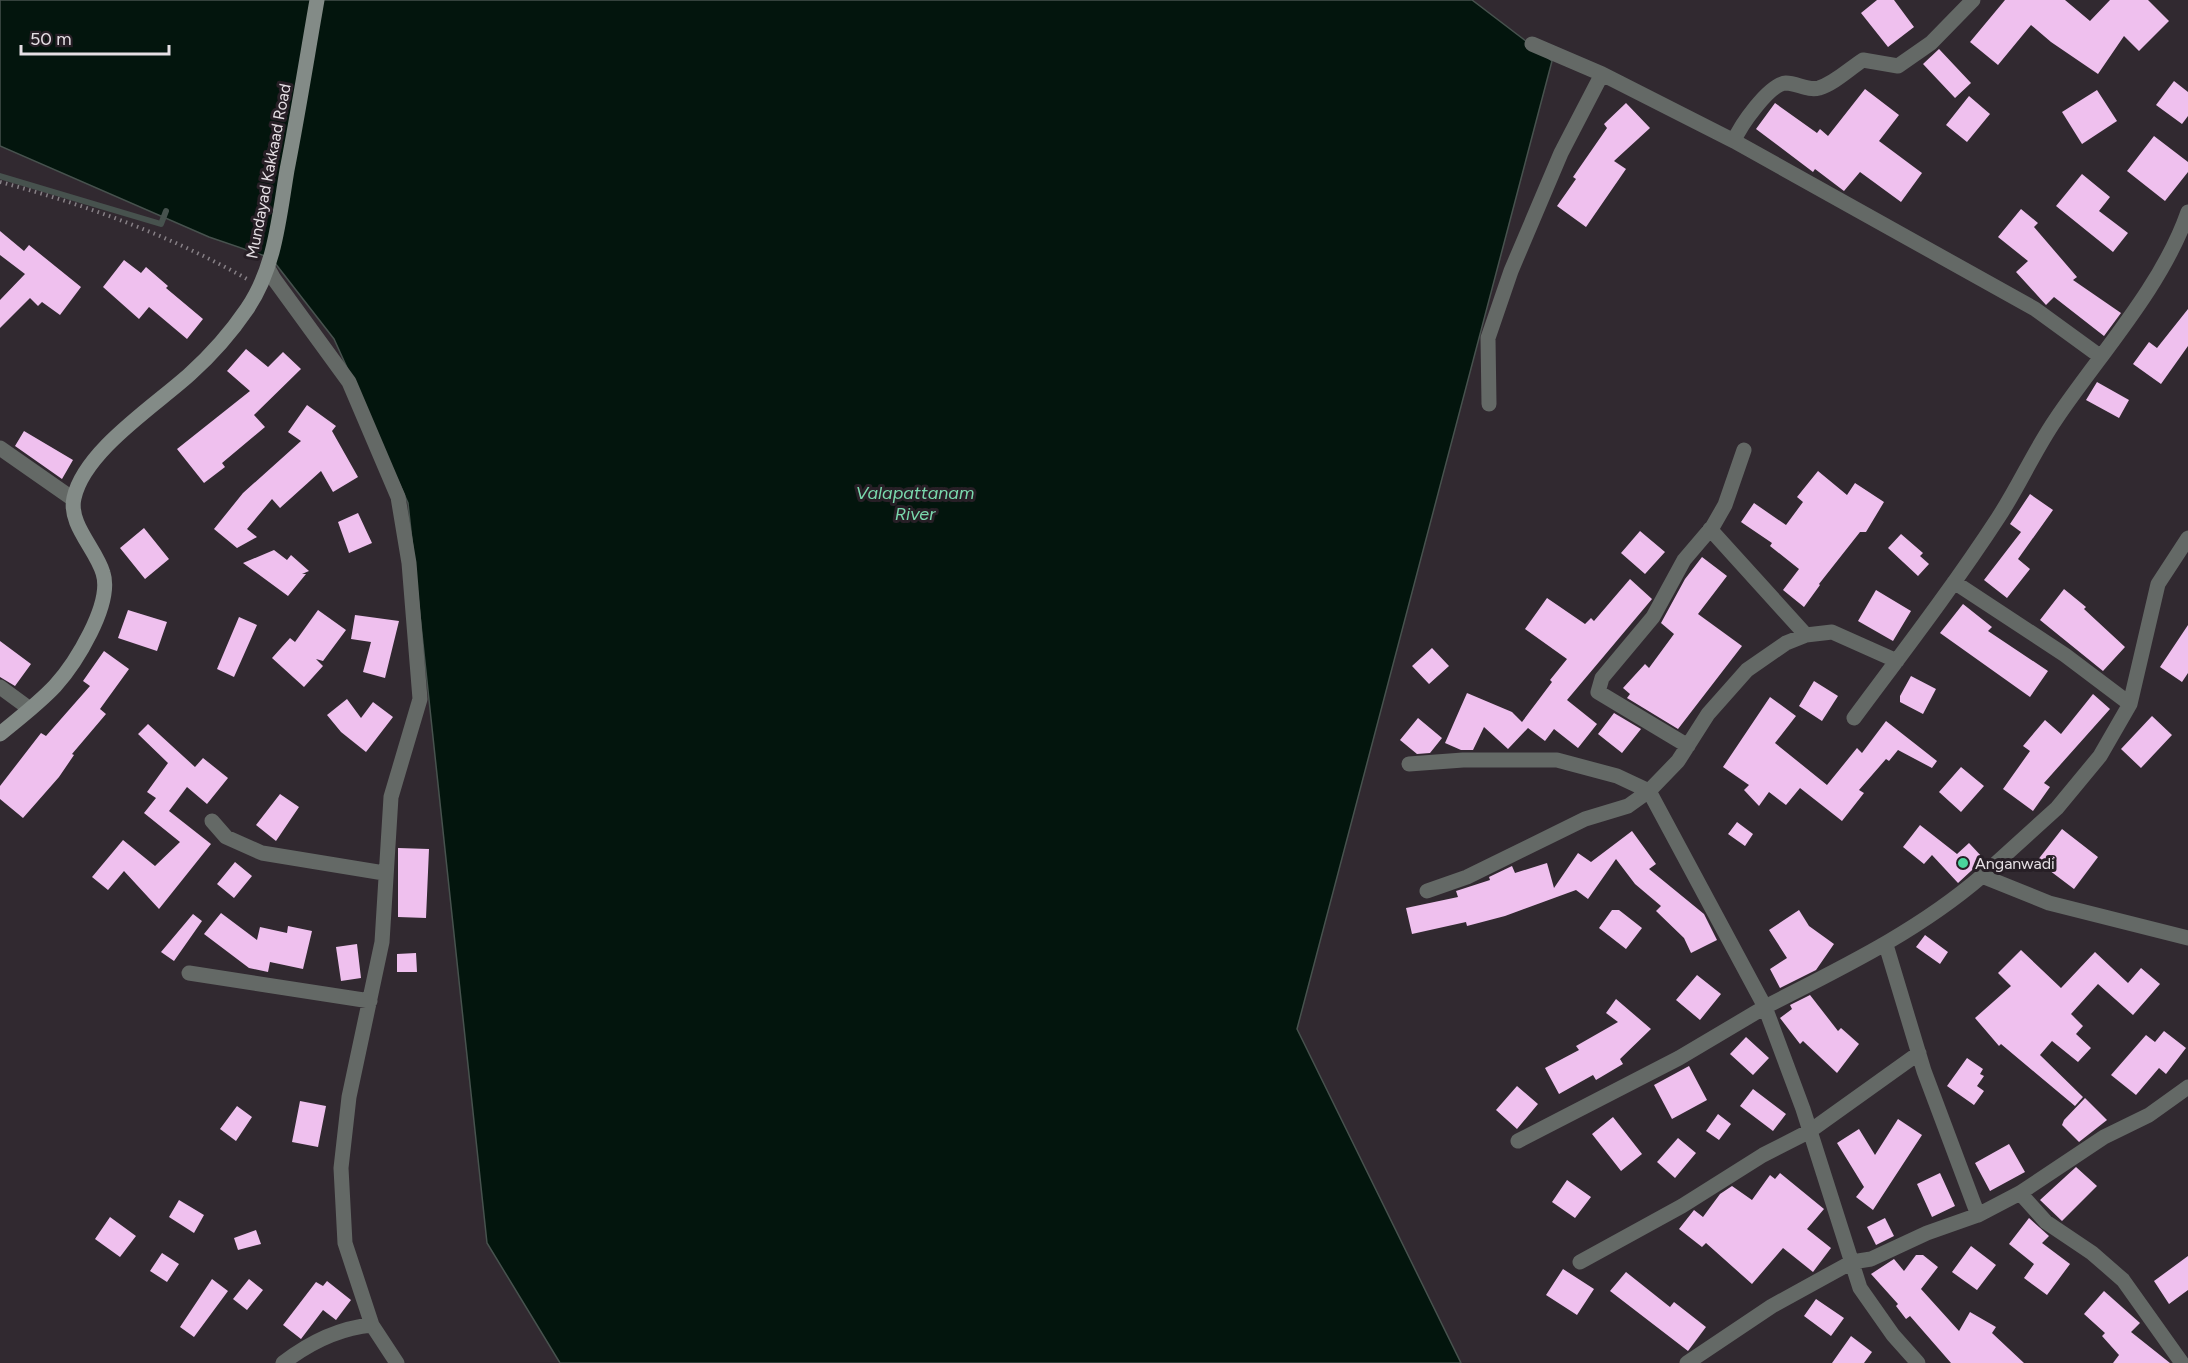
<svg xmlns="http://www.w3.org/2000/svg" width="2188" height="1363" viewBox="0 0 2188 1363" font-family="Figtree,sans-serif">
<rect width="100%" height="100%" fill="#312930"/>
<path fill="#03150d" stroke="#47524e" stroke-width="1.5" d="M0 0H1472L1552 61 1297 1029 1461 1363H560L487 1243 408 503 334 339 271 258 209 237 0 146Z"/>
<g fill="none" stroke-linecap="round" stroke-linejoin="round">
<path stroke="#47524e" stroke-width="6" d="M0 176 161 224 166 211"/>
</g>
<path fill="#efc0ee" d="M1877 0H1894L1914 27 1888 47 1861 13Z
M2005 0H2065L2090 21 2110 0H2148L2169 21 2139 51 2124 36 2098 74 2051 42 2031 25 1998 65 1970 42Z
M1939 49 1971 83 1955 98 1923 64Z
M2174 81 2188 92V116L2182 124 2156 105Z
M1865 89 1899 115 1879 141 1922 173 1901 202 1860 172 1844 191 1815 169 1813 172 1756 129 1775 103 1817 133 1820 129 1828 136Z
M2097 90 2117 121 2082 144 2062 112Z
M1969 96 1990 114 1967 142 1946 125Z
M1626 103 1650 128 1614 161 1626 169 1586 227 1557 206 1576 179 1573 177 1607 128 1604 124Z
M2154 136 2188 162V172L2165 201 2127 171Z
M2082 174 2110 197 2099 211 2128 233 2113 252 2056 206Z
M2021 209 2038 223 2034 227 2077 277 2073 280 2121 313 2104 336 2054 297 2046 305 2016 272 2028 261 1998 237Z
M0 231 24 251 29 245 81 287 60 315 42 302 38 306 30 298 0 328V300L25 274 0 255Z
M124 260 141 273 146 267 168 286 166 288 203 319 187 339 149 307 139 319 103 287Z
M2188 309V346L2161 384 2133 364 2149 342 2157 348Z
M246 349 268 367 283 352 301 369 254 415 265 427 222 463 225 467 204 483 177 449 250 391 227 371Z
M2097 382 2129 400 2119 418 2086 400Z
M307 405 336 426 332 431 358 477 333 492 321 471 280 508 272 499 247 529 257 537 237 548 214 529 243 493 301 441 288 432Z
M24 431 73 460 62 479 15 446Z
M1818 471 1847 495 1855 483 1884 502 1866 532H1860L1819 584 1820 585 1804 607 1783 590 1799 569 1770 546 1772 543 1741 522 1754 503 1786 525 1803 502 1797 497Z
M2030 494 2053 510 2018 559 2030 569 2007 598 1984 580 2021 532 2010 524Z
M358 513 372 543 349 553 338 522Z
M144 528 169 559 145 579 120 548Z
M1640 531 1665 552 1645 574 1621 553Z
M1901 534 1923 553 1920 556 1929 564 1918 576 1888 548Z
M274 550 287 560 291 555 309 571 302 574H306L288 596 243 563Z
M1702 557 1727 576 1698 614 1742 646 1678 729 1627 698 1630 694 1623 688 1645 664 1649 668 1674 634 1661 623 1685 579Z
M1630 579 1652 599 1567 700 1597 724 1578 748 1554 729 1545 741 1528 728 1508 749 1484 727 1473 750H1461L1445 743 1467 693 1512 712 1522 722 1552 682 1550 680 1567 659 1525 629 1547 598 1585 624 1591 618 1594 621Z
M2064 589 2086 607 2084 609 2125 647 2103 671 2040 620Z
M1876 590 1911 611 1893 641 1858 621Z
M1963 604 1992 627 1988 631 2048 671 2030 697 1940 633Z
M128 610 167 622 157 651 118 638Z
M318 610 346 630 323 661 316 659 323 666 304 687 272 658 290 638 295 642Z
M355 615 399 621 385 678 363 672 371 642 351 639Z
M239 617 257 625 234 677 217 669Z
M2188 625V673L2182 682 2160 667Z
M0 641 31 664 15 686 0 677Z
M1432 648 1449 666 1429 684 1412 666Z
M104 651 129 669 100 709 106 714 72 754 74 755 59 777 23 818 0 799V786L41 733 46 736 90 686 83 681Z
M1911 676 1936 689 1923 714 1900 702V696Z
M1814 681 1838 696 1822 721 1799 706Z
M2093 694 2110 709 2044 783 2050 787 2033 811 2003 789 2030 751 2023 746 2045 720 2061 734Z
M1770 697 1796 716 1775 743 1827 785 1857 748 1862 753 1886 721 1937 761 1932 768 1898 750 1889 761 1886 759 1859 790 1864 793 1842 821 1800 788 1786 805 1769 792 1759 806 1744 790 1749 785 1723 767Z
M347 699 361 718 373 702 393 717 366 752 341 732 327 715Z
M1614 713 1641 729 1622 753 1598 734Z
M2152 716 2172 735 2141 768 2121 749Z
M1418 718 1442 738 1430 753 1417 754 1400 740Z
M148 724 195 767 203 758 228 778 207 804 187 787 169 811 211 844 159 909 124 871 108 890 92 877 123 840 155 866 180 842 144 813 156 798 147 792 168 763 138 734Z
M1961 767 1984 786 1961 812 1939 792Z
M280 794 299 807 276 841 256 825Z
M1737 822 1753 834 1745 846 1728 834Z
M1920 825 1957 854 1969 843 1984 859 1958 883 1932 855 1924 864 1903 847Z
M2062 829 2098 857 2074 889 2037 861Z
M1632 831 1656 864 1649 869 1704 914 1717 940 1691 953 1684 938 1656 911 1661 906 1635 884 1616 859 1588 899 1576 890 1505 916 1467 926 1466 922 1412 934 1406 908 1458 897 1456 891 1490 880 1489 877 1512 866 1515 873 1547 863 1554 888 1578 853 1591 862Z
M398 848 429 849 426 918 398 917Z
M235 862 252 876 234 898 217 884Z
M1612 910H1619L1642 928 1626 949 1599 928Z
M1799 910 1809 926 1834 944 1816 970 1780 988 1770 969 1787 958 1769 930Z
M221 913 257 940 260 927 287 933 288 926 312 931 303 969 270 962 268 972 249 968 204 934Z
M193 914 202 921 174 961 161 952Z
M1925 935 1948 952 1940 964 1916 947Z
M357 944 361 978 341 981 336 947Z
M2021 950 2061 988 2095 952 2128 983 2141 968 2160 984 2133 1015 2098 984 2071 1014 2083 1026 2076 1034 2091 1048 2078 1062 2052 1041 2040 1055 2083 1097 2075 1106 2001 1044 1999 1046 1975 1018 2011 986 1998 973Z
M416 953 417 972H397V954Z
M1697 975 1721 994 1700 1020 1676 1000Z
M1810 995 1838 1031 1841 1028 1859 1044 1837 1073 1803 1041 1800 1044 1780 1018 1792 1009 1790 1005Z
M1616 999 1651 1029 1620 1059 1623 1064 1596 1080 1593 1075 1559 1094 1545 1068 1579 1050 1576 1046 1618 1022 1606 1013Z
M2164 1031 2186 1048 2166 1074 2159 1068 2136 1095 2111 1075 2146 1035 2155 1042Z
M1746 1037 1769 1058 1753 1075 1730 1054Z
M1967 1058 1983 1069 1980 1074 1984 1076 1977 1086 1984 1091 1974 1105 1947 1086Z
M1689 1066 1707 1100 1672 1119 1654 1085Z
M1517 1086 1538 1104 1517 1129 1496 1110Z
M1753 1089 1786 1114 1773 1131 1740 1106Z
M2085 1098 2107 1120 2079 1142 2062 1125 2064 1120Z
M300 1101 326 1106 318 1147 292 1142Z
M237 1106 252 1117 236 1141 220 1129Z
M1718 1114 1731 1124 1719 1140 1706 1131Z
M1613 1117 1642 1154 1621 1171 1592 1134Z
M1898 1119 1922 1135 1873 1210 1856 1197 1864 1187 1837 1143 1859 1129 1875 1155Z
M1678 1138 1696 1153 1675 1178 1657 1162Z
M2009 1144 2025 1172 1990 1191 1975 1163Z
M2076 1167 2097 1186 2062 1221 2040 1200Z
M1780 1173 1824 1209 1807 1229 1831 1248 1813 1272 1783 1248 1752 1284 1706 1243 1702 1247 1679 1229 1694 1210 1703 1217 1720 1194 1732 1186 1752 1200 1770 1175 1775 1179Z
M1940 1173 1955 1206 1932 1217 1917 1184Z
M1567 1180 1591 1197 1575 1218 1552 1202Z
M179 1200 204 1215 194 1233 169 1217Z
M110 1217 136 1236 120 1257 95 1239Z
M1885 1218 1894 1236 1876 1245 1867 1227Z
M2029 1218 2049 1236 2042 1243 2070 1264 2047 1295 2024 1278 2034 1264 2009 1244Z
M256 1230 261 1244 238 1250 234 1238Z
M1971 1246 1996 1265 1977 1290 1952 1272Z
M162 1253 179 1264 167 1282 150 1271Z
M1916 1255H1923L1938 1267 1921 1289 1959 1331 1970 1312 1996 1327 1992 1333 2024 1363H1951L1910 1316 1906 1319 1896 1306 1898 1304 1871 1274 1894 1259 1904 1271Z
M2188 1256V1290L2169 1304 2154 1281Z
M1563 1269 1594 1289 1577 1315 1546 1295Z
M1626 1272 1670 1307 1674 1302 1706 1327 1688 1351 1610 1291Z
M212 1279 228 1291 194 1337 180 1327Z
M249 1279 263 1290 247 1310 233 1299Z
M327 1281 351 1300 336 1320 323 1310 301 1339 283 1325 316 1282 323 1286Z
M2104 1291 2140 1323 2131 1332 2170 1363H2113L2119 1355 2102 1336 2105 1333 2084 1314Z
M1816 1299 1844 1318 1831 1336 1804 1316Z
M1851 1336 1872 1352 1864 1363H1832Z"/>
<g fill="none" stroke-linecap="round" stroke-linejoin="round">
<path stroke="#878086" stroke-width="4" stroke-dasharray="1.5 4.5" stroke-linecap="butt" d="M0 182C87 205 169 235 247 279"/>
<path stroke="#646966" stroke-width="15" d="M1532 44 1602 74
M1734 141 2035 309 2101 357
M268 268 274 279 349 382 398 497 409 563 420 699 391 797 382 942 349 1097 341 1168 345 1243 372 1325 397 1363
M1489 404 1488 338 1511 271 1561 153 1602 74 1734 141C1740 126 1769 84 1786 83 1797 83 1808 91 1819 88 1835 83 1849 69 1863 60L1898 66 1931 43 1973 0
M0 448 73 499
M1710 529 1806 635
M2188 538 2158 584 2130 704 2100 756 2057 808 1982 876 2049 903 2188 938
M1954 582 2065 655 2130 704
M1897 661 1832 632 1806 635 1786 643 1747 670 1708 714 1678 761 1649 791 1765 1007C1841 968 1917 932 1982 876
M0 687 30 709
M1854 718C1903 652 1953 587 1998 518 2019 486 2034 451 2056 419 2099 355 2162 287 2188 212
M1688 746 1598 692 1602 678 1653 617 1684 560 1713 526 1725 505 1744 450
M1409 764 1463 760H1557L1617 776 1649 791 1628 806 1585 819 1467 877 1427 891
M212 821 226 837 262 853 384 873
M189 973 370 1001
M1518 1141 1679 1058 1765 1007 1803 1109 1860 1288 1893 1335 1918 1363
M2020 1193 2046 1222 2092 1253 2123 1280 2182 1363
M1978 1215 2020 1193 2104 1137 2149 1115 2188 1087
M1580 1262 1682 1206 1763 1155 1810 1131 1919 1053
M283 1363C309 1343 339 1328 372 1325
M1687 1363 1772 1306 1852 1262 1871 1259 1927 1233 1978 1215 1924 1071 1886 945"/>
<path stroke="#838b87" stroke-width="15" d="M0 734C18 719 38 704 55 686 75 664 113 604 103 573 96 549 68 524 74 498 84 451 156 405 190 374 210 356 232 331 247 309 275 268 279 218 287 170 298 114 307 57 317 0"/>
</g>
<circle fill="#4ad49c" stroke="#271f26" stroke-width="2" cx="1963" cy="863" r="6"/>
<g text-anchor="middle" stroke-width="6" stroke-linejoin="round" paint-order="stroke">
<g font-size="16" fill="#e6e0e5" stroke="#271f26">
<text transform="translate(268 171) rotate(-79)" y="6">Mundayad Kakkaad Road</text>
</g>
<g font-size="16" fill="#e6e0e5" stroke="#271f26" text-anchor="start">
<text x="1975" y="869">Anganwadi</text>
</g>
<g font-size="18" font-style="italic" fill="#7ad9ad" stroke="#271f26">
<text x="915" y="499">Valapattanam<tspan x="915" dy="21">River</tspan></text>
</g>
</g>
<path d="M21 45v9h148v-9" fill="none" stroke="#e6e0e5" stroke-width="3"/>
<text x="30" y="45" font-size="18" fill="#e6e0e5" stroke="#271f26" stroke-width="4.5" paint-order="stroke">50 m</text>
</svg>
